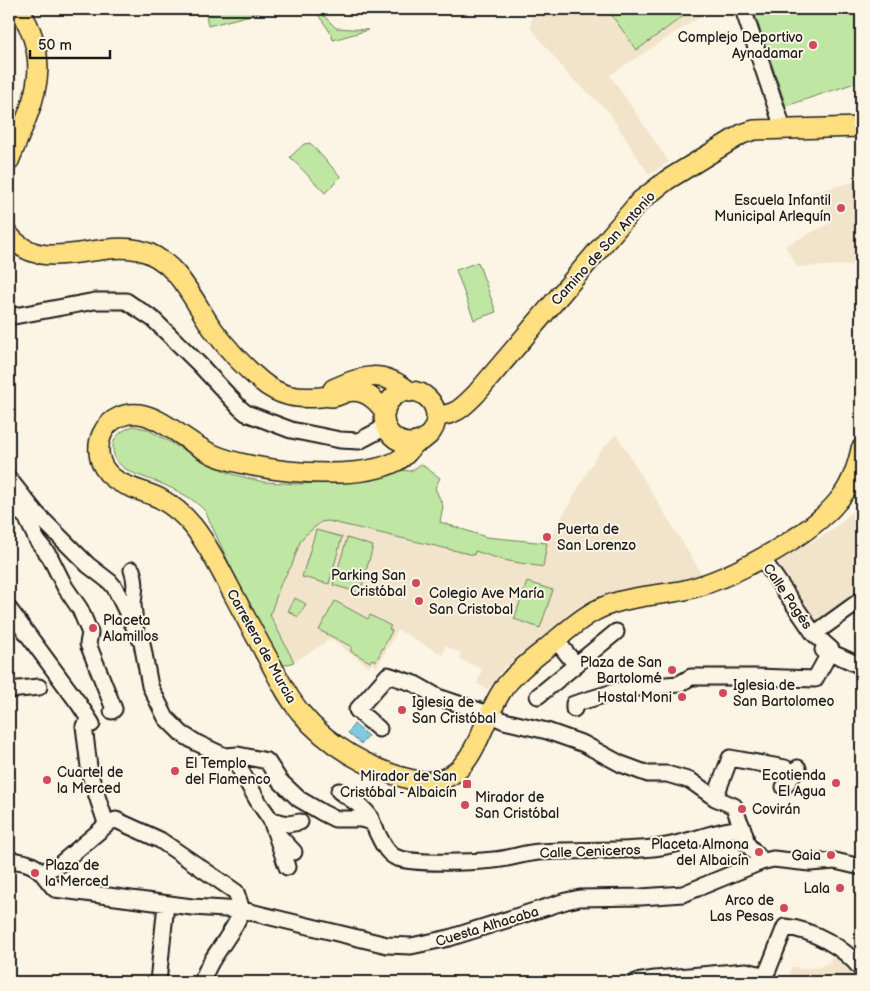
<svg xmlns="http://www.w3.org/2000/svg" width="870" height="991" viewBox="0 0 870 991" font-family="'Balsamiq Sans',sans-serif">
<rect width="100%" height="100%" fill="#fcf5e5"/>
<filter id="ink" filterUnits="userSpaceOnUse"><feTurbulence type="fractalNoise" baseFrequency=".02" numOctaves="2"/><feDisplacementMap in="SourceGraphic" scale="10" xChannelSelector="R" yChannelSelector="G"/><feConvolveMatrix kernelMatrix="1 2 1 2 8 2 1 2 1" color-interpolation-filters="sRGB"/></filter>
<g filter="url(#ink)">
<path fill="#f2e4cb" d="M533 9H712L610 75 669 162 649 175 608 111 570 77 530 27Z
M861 180V262L854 265 797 267 785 246 830 223 811 193Z
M616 434 702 574 674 582 610 593 590 600 503 669 488 689 477 684 482 669 459 659 461 653 445 646 443 655 398 630 377 667 372 664 369 667 331 639 294 662 270 615 281 583 292 565 300 542 304 536 321 522 328 521 473 555 475 551 503 560 543 567 547 543 597 455Z
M861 495V597L821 624 814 622 778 566 779 560 829 532 842 522 854 509Z
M834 955 846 962 861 975V982H789L791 967H798L799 969 819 967 828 963Z"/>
<path fill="#bfe6a2" stroke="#6e815f" d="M205 9H273L208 26Z
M316 9H323L322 14 336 28 368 30 333 40C330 27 320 22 316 9Z
M607 9H693L637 50Z
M753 9H861V81L786 106Z
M310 143 341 177 325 193 290 157 304 144Z
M478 262 496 312 474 320 456 270Z
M133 426 147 429 210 465 235 475 264 482 299 484 358 481 378 478 399 470 411 471 421 464 440 478 435 488 443 506 440 522 486 537 547 543 543 567 503 560 475 551 474 555 328 521 321 522 304 536 300 542 292 565 281 583 270 615 294 662 282 666 232 570 205 511C195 499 176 490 162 484 145 476 112 472 113 447 113 435 124 430 133 426Z
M855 508H861V550H858Z
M316 530 342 537 329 584 302 577Z
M347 538 373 546 360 593 333 585Z
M527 582 553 590 540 628 514 619Z
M295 598 306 604 298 617 288 611Z
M335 601 368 619 370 615 391 626 389 629 392 631 376 661 372 659 370 662 350 651 352 647 319 630Z"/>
<path fill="#80cae1" stroke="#588492" d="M354 724 368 736 361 744 348 733Z"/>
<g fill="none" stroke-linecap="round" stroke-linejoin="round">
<defs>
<path id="minor" d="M743 9 780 119 781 129
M9 317 95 301H126L153 319 199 364 240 408 246 413 291 430 340 440 359 441 378 431 385 424
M9 479 36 513 88 565 110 582 115 588 142 643 150 686 166 718 182 734 197 743 225 756 238 755 267 761 280 781 299 799 323 813 335 819H361L372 822C378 833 384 852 395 857 412 865 474 862 494 860 509 859 524 853 539 852 577 849 615 852 653 848 684 845 712 831 742 828
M9 505 18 510 26 517 37 540 50 557 65 587 80 609 90 633 88 644 114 709 112 711
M762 558 814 634 831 649 830 652
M132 570C137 583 134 591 133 604 133 610 135 615 134 621
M9 609 79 704 92 724 84 726 90 775 105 820 110 822
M814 634 861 600
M556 640 576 665
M823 650 827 653 830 652 861 666
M9 690 39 687
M538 696 616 632
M574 709V704L617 691 653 686 679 684 691 677H754L815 679 830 652
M379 729 357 710 388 675 415 684 438 697 489 714 504 721 547 731 584 744 621 764 648 774H667L691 781 715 798 734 806C737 820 746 829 746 843L760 858 761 862
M225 756 237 764 259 803 271 820 287 867
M784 787 798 768
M339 791C350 799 369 809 372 822
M715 798 730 758 785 768 793 774
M271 820 288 824 300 822
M278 835 294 852
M9 860C21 861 34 863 42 873 47 879 50 884 55 889L192 907 242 910 387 945 411 946 449 938 566 901 580 898 641 897 683 894 761 862 773 859 810 863 835 861 861 867
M41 872 59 865 110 822 116 820 160 840 236 892 242 910
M158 982 166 904
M202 982C210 955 233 936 242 910
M636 982 655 979 746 971 763 975
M761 982 763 975 768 970 785 927C813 930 844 947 861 969"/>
<path id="major" d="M9 161C31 106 56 66 19 9
M9 235C41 276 97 240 139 250 177 259 192 299 212 328 226 347 243 366 261 381 280 397 298 399 321 397 325 396 329 397 333 397 338 396 342 394 347 392 364 388 376 399 385 412
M333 389C364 375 382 369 410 392
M384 417a26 26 0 1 1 52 0a26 26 0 1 1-52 0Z
M436 416C456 415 462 408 476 394L640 201 667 180 742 134 754 130 861 127
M416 442C410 450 404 458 395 462 356 482 252 472 212 454 190 444 165 420 144 415 127 411 109 418 102 434 98 443 98 453 101 462 111 487 140 488 161 499 173 506 184 515 193 526 208 545 219 567 230 588 243 613 257 639 271 664 280 681 288 698 301 713 327 745 369 769 409 779 476 796 477 722 506 685 517 672 530 661 543 651 558 639 572 625 588 615 617 596 652 597 685 590 729 580 810 536 838 501 851 486 857 468 861 449"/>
</defs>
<use href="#minor" stroke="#1c1c1c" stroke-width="19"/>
<use href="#major" stroke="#1c1c1c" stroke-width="22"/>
<use href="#minor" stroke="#fcf5e5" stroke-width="15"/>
<use href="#major" stroke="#ffdf80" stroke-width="19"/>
</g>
</g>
<g fill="#d1495b" stroke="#fcf5e5" stroke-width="2">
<circle cx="813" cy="45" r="5"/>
<circle cx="841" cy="208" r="5"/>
<circle cx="547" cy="537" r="5"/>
<circle cx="416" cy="583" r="5"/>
<circle cx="419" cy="601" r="5"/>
<circle cx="93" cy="628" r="5"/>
<circle cx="672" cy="670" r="5"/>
<circle cx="723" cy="693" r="5"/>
<circle cx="682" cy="697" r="5"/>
<circle cx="402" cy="710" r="5"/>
<circle cx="175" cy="771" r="5"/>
<circle cx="47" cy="780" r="5"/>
<circle cx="836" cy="783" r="5"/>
<rect x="462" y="779" width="10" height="10" rx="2.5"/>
<circle cx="465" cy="805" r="5"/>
<circle cx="742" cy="809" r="5"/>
<circle cx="759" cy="852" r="5"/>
<circle cx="831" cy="855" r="5"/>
<circle cx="35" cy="873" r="5"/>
<circle cx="840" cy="888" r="5"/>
<circle cx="784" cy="908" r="5"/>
</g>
<g text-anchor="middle" stroke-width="4" stroke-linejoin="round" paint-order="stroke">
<g font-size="14" fill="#1c1c1c" stroke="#fcf5e5" text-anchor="end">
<text x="803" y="42">Complejo Deportivo<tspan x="803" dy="16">Aynadamar</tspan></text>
<text x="831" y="205">Escuela Infantil<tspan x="831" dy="16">Municipal Arlequín</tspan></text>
<text x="557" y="534" text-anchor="start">Puerta de<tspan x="557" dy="16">San Lorenzo</tspan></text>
<text x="406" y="580">Parking San<tspan x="406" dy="16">Cristóbal</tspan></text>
<text x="429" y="598" text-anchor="start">Colegio Ave María<tspan x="429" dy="16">San Cristobal</tspan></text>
<text x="103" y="625" text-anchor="start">Placeta<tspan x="103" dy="16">Alamillos</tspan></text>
<text x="662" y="667">Plaza de San<tspan x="662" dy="16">Bartolomé</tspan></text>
<text x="733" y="690" text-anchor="start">Iglesia de<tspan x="733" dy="16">San Bartolomeo</tspan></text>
<text x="672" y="702">Hostal Moni</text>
<text x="412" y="707" text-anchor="start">Iglesia de<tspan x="412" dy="16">San Cristóbal</tspan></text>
<text x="185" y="768" text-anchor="start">El Templo<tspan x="185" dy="16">del Flamenco</tspan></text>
<text x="57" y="777" text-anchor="start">Cuartel de<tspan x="57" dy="16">la Merced</tspan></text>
<text x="826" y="780">Ecotienda<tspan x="826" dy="16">El Agua</tspan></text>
<text x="457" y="781">Mirador de San<tspan x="457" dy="16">Cristóbal - Albaicín</tspan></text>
<text x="475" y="802" text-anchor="start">Mirador de<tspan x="475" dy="16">San Cristóbal</tspan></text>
<text x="752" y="814" text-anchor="start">Covirán</text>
<text x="749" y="849">Placeta Almona<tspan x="749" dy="16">del Albaicín</tspan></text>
<text x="821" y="860">Gaia</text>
<text x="45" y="870" text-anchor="start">Plaza de<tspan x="45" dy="16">la Merced</tspan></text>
<text x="830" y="893">Lala</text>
<text x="774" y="905">Arco de<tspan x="774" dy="16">Las Pesas</tspan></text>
</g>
<g font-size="14" fill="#1c1c1c" stroke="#fcf5e5">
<text transform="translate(603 248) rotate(-48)" y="5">Camino de San Antonio</text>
<text transform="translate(788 596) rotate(56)" y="5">Calle Pagés</text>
<text transform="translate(262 646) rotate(61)" y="5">Carretera de Murcia</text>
<text transform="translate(590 851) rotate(-2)" y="5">Calle Ceniceros</text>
<text transform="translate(487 926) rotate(-17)" y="5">Cuesta Alhacaba</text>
</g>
</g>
<rect width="870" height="991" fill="none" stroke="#fcf5e5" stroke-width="30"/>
<rect x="15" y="15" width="840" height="961" fill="none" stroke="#1c1c1c" stroke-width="2" filter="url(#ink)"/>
<path d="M30 50v8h80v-8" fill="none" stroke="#1c1c1c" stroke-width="2.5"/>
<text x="38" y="50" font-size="15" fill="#1c1c1c" stroke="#fcf5e5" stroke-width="4" paint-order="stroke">50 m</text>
</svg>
